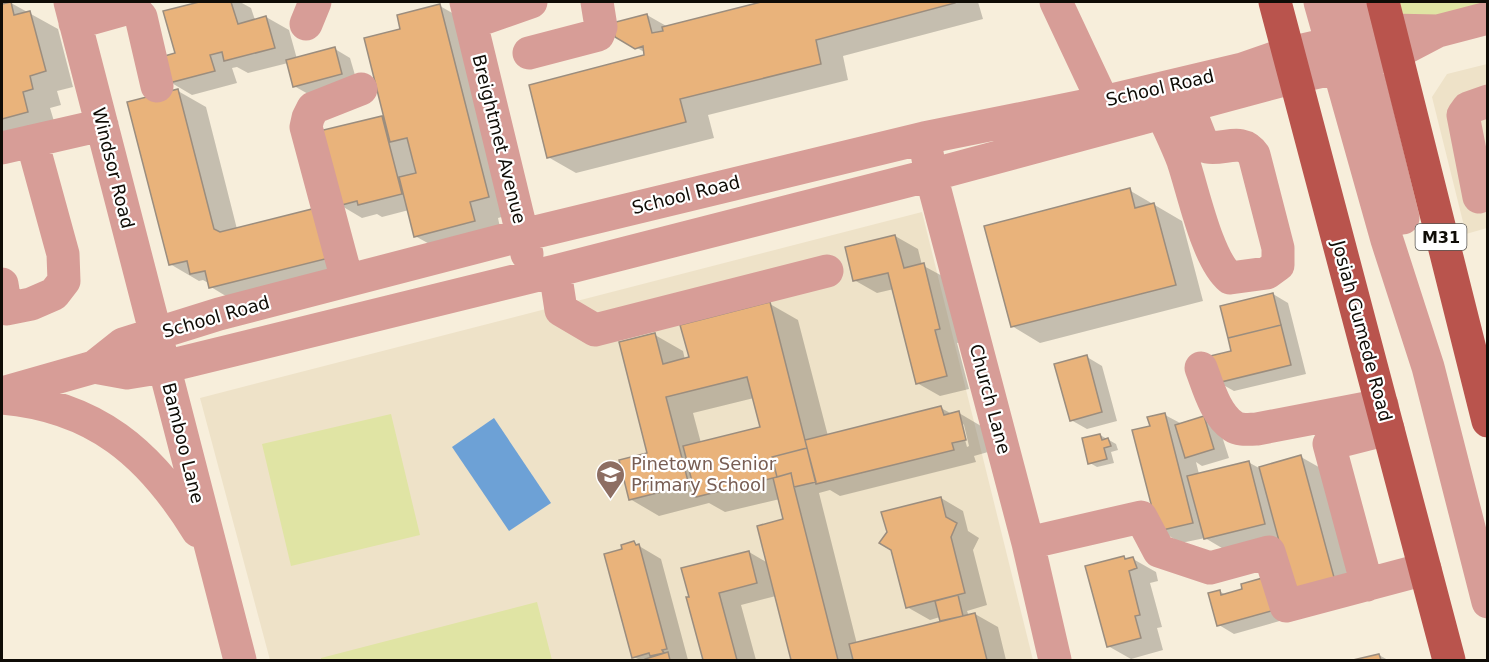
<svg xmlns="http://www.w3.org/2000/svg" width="1489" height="662" viewBox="0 0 1489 662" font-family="'DejaVu Sans',sans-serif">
<rect width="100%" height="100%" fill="#f7eedb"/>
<path fill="#eee2c8" d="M1487 64V228L1466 234 1432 97 1447 74Z
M922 212 1033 660H270L200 398Z"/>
<path fill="#e0e4a4" d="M1385 2H1487V17L1395 40Z
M391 414 420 535 291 566 262 444Z
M537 602 552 660H321V658Z"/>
<path fill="#6da1d6" d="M494 418 551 503 509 531 452 447Z"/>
<path fill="#0003" fill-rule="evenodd" d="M205 2H240L251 8 255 20 266 17 289 30 297 59 335 49 350 58 357 82 310 95 294 86 288 63 248 73 237 67 232 68 237 83 192 95 170 82 176 54 165 12Z
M767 2H978L983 19 843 56 848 80 708 115 714 138 576 173 548 157 646 56V53L616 36 647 15 668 27Z
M11 3 58 29 73 87 57 91 61 105 50 108 56 128 2 142V6Z
M440 6 468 22 517 213 498 218 502 237 444 252 415 236 409 210 382 217 377 214 362 218 340 205 382 117 386 120 402 30Z
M178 91 206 107 237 229 315 209 356 274 239 304 211 287 210 284 203 280 199 281 170 264Z
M1129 190 1182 221 1203 301 1040 343 1012 326Z
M895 236 918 249 922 265 946 278 962 342 957 343 969 389 940 396 917 383 894 289 877 293 854 280Z
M1273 294 1288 303 1306 374 1234 391 1218 382 1233 352Z
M770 304 798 320 828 436 941 408 952 414 959 413 981 426 988 452 974 456 976 462 840 496 830 490 819 493 857 644 944 622 940 617 930 620 907 607 941 498 963 511 968 531 979 538 973 550 987 605 967 611 969 616 975 614 998 627 1006 660H793L776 596 741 605 756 660H704L688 598 749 552 768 563 785 520 780 499 725 512 709 503 659 516 630 499 648 454 655 335 683 351 685 360 691 358ZM754 398 762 428 701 443 693 413ZM960 421 964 425 969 446 967 447Z
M1087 357 1102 366 1117 421 1087 429 1071 420Z
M1165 415 1182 424 1203 418 1219 427 1229 458 1202 466 1196 462 1199 474 1248 462 1259 468 1301 457 1324 470 1357 594 1280 538 1227 551 1205 538 1181 543 1159 530 1151 427Z
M1100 435 1116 444 1118 450 1111 452 1114 463 1097 467 1090 463Z
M634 543 661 559 688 660H640L634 657 624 550Z
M1124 557 1129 560 1133 559 1156 572 1158 581 1150 583 1162 627 1157 628 1163 650 1131 659 1108 646Z
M1219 591 1226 595 1290 618 1234 634 1219 625Z
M1379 655 1388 660H1359Z"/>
<path fill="#e9b37b" stroke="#9b8d7e" stroke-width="1.5" d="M11 2 14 15 30 11 46 71 30 76 33 89 23 92 28 112 2 119V4Z
M199 2H231L238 24 266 16 275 48 224 61 222 52 210 55 215 71 169 83 161 57 175 53 163 11Z
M761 2H955V3L816 40 821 64 680 99 686 122 547 158 529 85 644 55 643 46 635 49 615 37 612 23 647 14 652 33 663 31 662 27Z
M440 4 489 197 470 202 475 221 414 237 399 177 416 173 407 138 390 142 364 38 400 29 397 15Z
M335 47 342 74 293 87 286 60Z
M178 89 214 229 220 232 316 208 329 258 209 288 205 271 190 274 187 261 169 265 127 102Z
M382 116 402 194 358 205 357 201 338 206 315 132Z
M1130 188 1135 208 1154 203 1176 285 1011 327 984 226Z
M895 235 904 268 924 263 940 329 935 330 947 376 916 384 888 273 853 281 845 247Z
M1273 293 1281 325 1228 338 1220 306Z
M770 302 807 448 772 457 777 477 696 497 683 446 760 427 747 377 666 397 689 485 629 500 619 460 647 453 619 342 655 333 663 364 689 357 680 325Z
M1281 325 1291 365 1217 383 1210 356 1231 351 1228 338Z
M1087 355 1102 412 1070 421 1054 364Z
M941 406 944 415 959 411 966 440 952 443 954 450 816 484 805 440Z
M1165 413 1193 523 1158 531 1132 430 1150 426 1147 417Z
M1204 416 1214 449 1185 458 1175 425Z
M1100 434 1102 440 1108 438 1111 446 1104 448 1107 459 1088 464 1082 438Z
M807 448 816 482 794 487 791 473 777 477 772 457Z
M1301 455 1335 581 1295 600 1259 467Z
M1249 461 1265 524 1204 539 1187 476Z
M791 473 794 487 838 660H791L757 526 783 519 773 478Z
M941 497 946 517 957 523 951 537 965 593 906 608 891 550 879 543 887 532 881 512Z
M634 541 636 545 639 544 667 649 662 650 664 653 650 656 649 653 632 658 604 554 622 549 621 545Z
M749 551 757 583 719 593 737 660H703L686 597H689L681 568Z
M1124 556 1125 559 1133 557 1137 568 1129 571 1140 615 1135 616 1141 638 1107 647 1085 566Z
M1266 577 1275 610 1217 626 1208 593 1220 590 1221 595 1242 589 1241 584Z
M958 595 963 616 940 621 935 601Z
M975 613 987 660H853L849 644Z
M668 652 670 660H645V659Z
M1379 654 1381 660H1353Z"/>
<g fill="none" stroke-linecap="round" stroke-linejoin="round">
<path stroke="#d79d97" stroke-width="33" d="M70 2 240 660
M466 2 527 254
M1056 2 1103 102 1109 120
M1320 2 1387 240 1428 367 1488 602
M1350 2 1403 218
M75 23 125 9C133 9 136 11 141 17L157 86
M471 23 531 2
M306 24 315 2
M529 53 598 35 601 27 597 2
M1162 113C1169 129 1177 145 1183 161 1193 190 1207 259 1230 278L1267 273 1278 265V248L1254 155C1242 137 1225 150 1207 147L1202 142 1188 106
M2 148 102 125
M927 153 931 175 1028 543 1055 660
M1479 197 1463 115 1468 108 1488 101
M555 271 561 310 595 330 827 271
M347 280 306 127 308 118 313 108 361 89
M2 284 6 309 31 304 54 294 64 281 63 254 32 141
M94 367 127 373 164 367 555 271 931 175 1295 77 1365 62 1396 53 1438 31 1488 18
M1201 368C1208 386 1215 414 1233 426 1240 431 1249 429 1257 429L1382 405
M2 393 94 367 123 344 219 314 523 235 924 138 1103 102 1242 69 1289 53 1390 30 1438 31
M2 398C95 406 150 453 198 531
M1028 543 1141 517 1159 551 1210 568 1269 552 1286 606 1425 569
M1367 585 1329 444 1388 429"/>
<path stroke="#b9544d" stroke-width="33" d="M1275 2 1449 660
M1383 2 1488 421"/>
</g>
<defs>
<symbol id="school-pin" viewBox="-11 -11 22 30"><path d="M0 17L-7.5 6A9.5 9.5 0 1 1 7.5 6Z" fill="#8d6e63" stroke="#fff"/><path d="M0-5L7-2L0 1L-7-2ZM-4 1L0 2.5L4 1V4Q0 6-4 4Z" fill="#fff"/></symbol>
</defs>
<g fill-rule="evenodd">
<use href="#school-pin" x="594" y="458" width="33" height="45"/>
</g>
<g text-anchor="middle" stroke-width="4.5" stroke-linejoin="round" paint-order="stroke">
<rect fill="#fff" stroke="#575551" stroke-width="1.5" x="1415.5" y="224" width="51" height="26" rx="4.5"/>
<g font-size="16" font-weight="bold" fill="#0f0c06">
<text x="1441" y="243">M31</text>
</g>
<g font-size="18" fill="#0f0c06" stroke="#fff">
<text transform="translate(1160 88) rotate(-13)" y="6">School Road</text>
<text transform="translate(499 139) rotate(76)" y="6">Breightmet Avenue</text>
<text transform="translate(113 168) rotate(76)" y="6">Windsor Road</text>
<text transform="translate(686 195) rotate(-14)" y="6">School Road</text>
<text transform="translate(216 317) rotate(-16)" y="6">School Road</text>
<text transform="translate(1362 331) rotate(75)" y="6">Josiah Gumede Road</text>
<text transform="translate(990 399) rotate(75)" y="6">Church Lane</text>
<text transform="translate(183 443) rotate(76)" y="6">Bamboo Lane</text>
</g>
<g font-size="18" fill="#785e54" stroke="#fff" text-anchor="start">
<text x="631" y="470">Pinetown Senior<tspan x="631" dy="21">Primary School</tspan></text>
</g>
</g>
<rect width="1489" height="662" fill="none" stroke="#0f0c06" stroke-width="6"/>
</svg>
